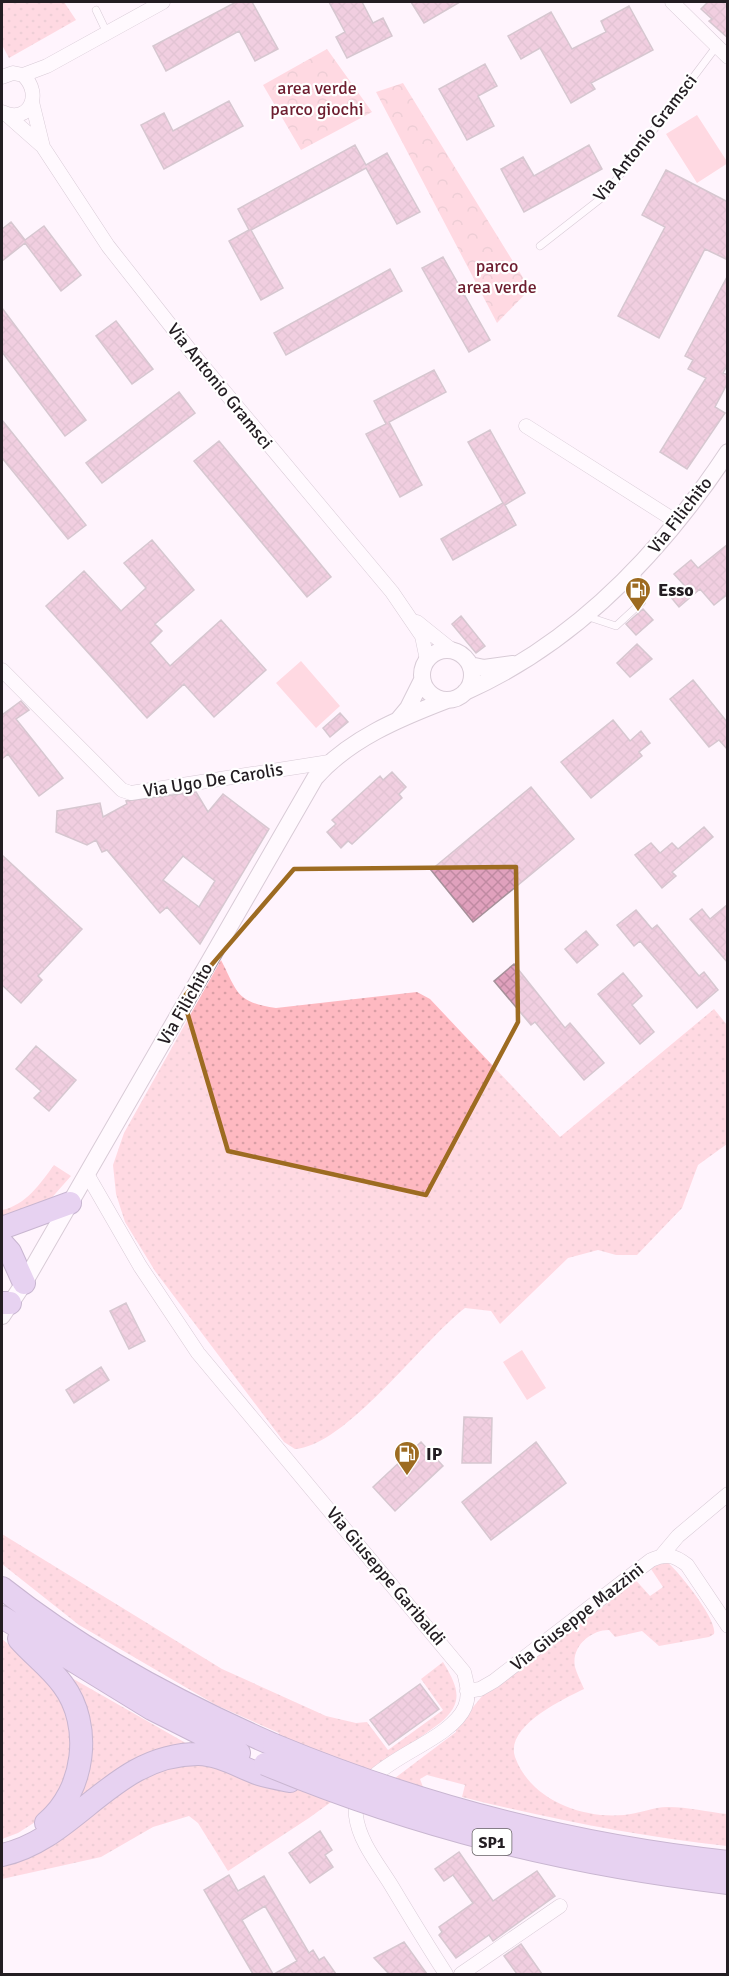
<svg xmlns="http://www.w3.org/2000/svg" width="729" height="1976" viewBox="0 0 729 1976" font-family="Signika,sans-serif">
<defs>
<pattern id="grass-dots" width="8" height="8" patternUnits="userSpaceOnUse" patternTransform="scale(1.5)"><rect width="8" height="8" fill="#feb9c1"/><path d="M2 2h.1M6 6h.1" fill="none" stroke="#d99fa6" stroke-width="1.8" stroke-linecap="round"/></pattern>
<pattern id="park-crowns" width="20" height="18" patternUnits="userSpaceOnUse" patternTransform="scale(1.5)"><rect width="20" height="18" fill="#feb9c1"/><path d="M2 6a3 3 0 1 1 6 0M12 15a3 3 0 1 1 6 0" fill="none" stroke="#d99fa6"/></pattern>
<pattern id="building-cross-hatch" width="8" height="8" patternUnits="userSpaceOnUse" patternTransform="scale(1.5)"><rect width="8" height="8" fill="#e0a1bd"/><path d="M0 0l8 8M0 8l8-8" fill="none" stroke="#c08aa2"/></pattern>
</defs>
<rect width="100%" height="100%" fill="#fff4fd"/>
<path fill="url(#grass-dots)" d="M2 2H64L76 20 9 58 2 45Z
M221 960C238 993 236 1002 276 1008L417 992 430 999 560 1137 714 1009 727 1025V1144L698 1165 682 1208 637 1255H616L598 1250 568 1258 500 1324 491 1311 465 1308C422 1341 346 1446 295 1449L284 1442 155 1271 125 1222 116 1194 113 1165 124 1133Z
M54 1165 71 1176 48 1202 2 1223V1210C26 1205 40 1184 54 1165Z
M2 1534 222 1669 326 1716 356 1723 367 1722 388 1750 443 1710 421 1679 443 1662C458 1687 465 1702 440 1723L309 1818 228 1871 198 1823 189 1816 153 1827 101 1857 2 1879V1864L143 1773 197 1764 229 1772 255 1784 279 1733 216 1705 79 1625 2 1564Z
M665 1560C677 1569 718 1620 714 1634L709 1637 659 1646 642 1631 615 1637 609 1630C591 1630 571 1646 575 1667 577 1674 581 1682 584 1689 561 1700 505 1727 515 1757 530 1799 581 1819 624 1815 638 1814 653 1807 668 1807 688 1807 708 1812 727 1814V1846C637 1836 550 1819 462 1797L465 1785 427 1775 420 1779 423 1787 395 1778 456 1732V1728L487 1690 632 1576 650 1596 663 1587 649 1566Z
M2 1639 45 1674 66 1707 74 1736 68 1780 43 1817 18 1833 2 1839Z
M70 1677 191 1746 78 1802Z"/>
<path fill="url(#park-crowns)" d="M327 49 372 112 301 150 263 85Z
M403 83 530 289 497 323 376 92Z"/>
<path fill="#feb9c1" d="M697 115 728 163 697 183 666 134Z
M301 661 340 706 316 728 276 683Z
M522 1350 546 1388 527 1400 503 1362Z"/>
<path fill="url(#building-cross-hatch)" stroke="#a59099" stroke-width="1.5" fill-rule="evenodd" d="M236 2H252L278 49 255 61 239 31 166 71 153 46Z
M329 2H362L373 23 383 18 392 36 347 58 336 37 345 32Z
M411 2H460L424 23Z
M708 2H728V38L709 21 712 19 701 9Z
M629 6 653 50 591 83 595 89 571 103 540 48 521 59 508 36 551 12 572 49 606 32 601 21Z
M485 64 497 86 478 96 494 126 467 140 439 89Z
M229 101 243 126 164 169 141 125 164 113 173 131Z
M355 145 366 165 387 153 420 212 397 224 366 168 251 230 283 288 261 300 229 241 249 230 238 209Z
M589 145 602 169 524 212 501 169 523 157 534 176Z
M666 170 728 202V260L705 249 659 338 618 316 665 227 642 215Z
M11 222 25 240 44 226 81 275 61 291 25 243 2 261V229Z
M443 257 490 340 469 352 422 268Z
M390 269 402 291 286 355 274 333Z
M728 275V364L723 373 728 375V382L715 407 725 413 687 469 660 452 706 378 688 369 693 360 685 356Z
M2 308 86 420 65 436 2 352Z
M116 321 153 369 132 384 96 336Z
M434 370 446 392 389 422 422 485 400 497 366 434 386 424 374 401Z
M179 392 195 413 102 483 86 463Z
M2 420 86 525 68 539 2 458Z
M490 430 525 493 505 505 516 525 453 560 441 539 503 503 468 442Z
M219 441 331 577 307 597 194 461Z
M152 540 194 590 155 624 162 631 150 643 170 666 221 620 266 670 214 717 184 684 147 718 46 606 84 571 121 611 146 588 124 563Z
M728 544V594L714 605 700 589 679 607 670 596 684 585 674 574 691 560 698 568Z
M643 609 653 620 636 635 626 624Z
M461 616 485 646 476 653 452 624Z
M637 644 652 659 630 677 617 663Z
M693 680 728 723V750L719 740 709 747 670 699Z
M21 701 29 710 16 719 63 778 39 796 8 754 2 759V715Z
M340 713 348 722 330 737 323 728Z
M613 720 630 741 641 731 650 743 639 752 642 756 591 798 561 762Z
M392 772 406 787 399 794 402 798 352 844 348 841 341 848 327 832 336 824 332 820 380 776 383 780Z
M531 787 574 839 473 922 431 870Z
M196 792 208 812 223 794 269 829 200 944 167 907 160 913 107 850 102 852 96 840 87 845 56 832 57 811 100 803 103 817 127 804 126 801ZM183 856 215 881 199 907 163 880Z
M704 827 713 837 672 872 676 876 662 888 635 855 651 843 660 853 672 843 678 849Z
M2 855 82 929 38 976 42 980 21 1003 2 985Z
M728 904V963L690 919 702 909 710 919Z
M636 910 652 929 657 925 699 976 704 972 718 990 697 1008 640 941 634 946 617 925Z
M586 931 598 945 577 963 565 949Z
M514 964 565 1028 570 1023 604 1063 584 1080 535 1022 531 1025 494 981Z
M623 973 642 996 632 1005 654 1032 640 1044 598 994Z
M36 1046 76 1080 49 1111 34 1098 41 1091 16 1069Z
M126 1303 145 1341 129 1349 110 1311Z
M101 1367 109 1380 74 1403 66 1390Z
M464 1417 492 1418 491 1463H462Z
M421 1442 443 1466 395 1511 373 1487Z
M536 1442 566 1483 491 1540 462 1502Z
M420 1684 439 1709 389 1745 370 1720Z
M320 1831 332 1850 325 1855 333 1867 310 1883 289 1853Z
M459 1852 493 1901 537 1871 555 1896 493 1941 489 1935 456 1958 439 1935 442 1932 439 1927 473 1903 453 1875 444 1881 435 1869Z
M229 1875 238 1891 264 1876 309 1953 313 1950 319 1960 324 1957 336 1974H274L297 1961 265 1906 242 1920 273 1974H253L204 1890Z
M404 1942 427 1974H389L374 1958Z
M521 1944 542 1974H517L504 1956Z"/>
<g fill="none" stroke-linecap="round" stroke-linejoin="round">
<defs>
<path id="service" d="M96 10 107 33
M540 246 604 196 716 47
M586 616 616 626 642 602 636 570"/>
<path id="minor" d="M672 2 728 57
M23 75 47 66 163 2
M2 77 13 73 23 75C44 95 28 125 2 112
M32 102 43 147 108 246 193 354 392 592 422 636 427 660
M7 115 41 145
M526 426 677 522
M417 622 453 651
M2 670 122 790 131 793 329 762
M87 1174 140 1266 198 1353 464 1672C467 1684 470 1695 465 1707 447 1748 349 1763 356 1816 359 1841 378 1864 391 1885 409 1915 427 1945 446 1974
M662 1555 678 1536 728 1494
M467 1691 480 1689 494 1681 651 1560C666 1553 674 1555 687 1565L728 1626
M461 1974 560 1906"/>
<path id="tertiary" d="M422 675a25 25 0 1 1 50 0a25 25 0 1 1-50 0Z
M470 665 484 668 513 664
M465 692C577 642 661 553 728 452
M398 720 408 708 422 680
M2 1316 24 1283 315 778C349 739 400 718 447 700"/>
<path id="trunk" d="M2 1228 70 1203
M2 1243 10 1252 24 1283
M2 1303H10
M2 1588C84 1653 178 1703 274 1745
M2 1617 152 1709 239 1753
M19 1639C33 1655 51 1668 63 1685 93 1725 85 1791 46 1823
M2 1855C76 1839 113 1754 198 1754 218 1754 240 1767 259 1774 269 1777 280 1779 290 1781"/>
</defs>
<use href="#service" stroke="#a999a7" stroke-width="8"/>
<use href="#minor" stroke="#a999a7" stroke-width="15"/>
<use href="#tertiary" stroke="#a999a7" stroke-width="18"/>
<use href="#trunk" stroke="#866a9a" stroke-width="24"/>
<use href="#service" stroke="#fff" stroke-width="7"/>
<use href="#minor" stroke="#fff" stroke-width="14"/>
<use href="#tertiary" stroke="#fff" stroke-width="16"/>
<use href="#trunk" stroke="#caa8e2" stroke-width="22"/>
<defs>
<path id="trunk-bridge" d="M274 1745C421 1806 570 1845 728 1862
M265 1764C416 1827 565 1864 728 1883"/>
</defs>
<use href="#trunk-bridge" stroke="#866a9a" stroke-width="24" stroke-linecap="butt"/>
<use href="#trunk-bridge" stroke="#caa8e2" stroke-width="22"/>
</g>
<path d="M0 0H729V1976H0ZM516 867 518 1022 426 1195 228 1151 183 998 294 869Z" fill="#fff4fd" fill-opacity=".55" fill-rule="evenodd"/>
<path fill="none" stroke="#9d6b21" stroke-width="4.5" stroke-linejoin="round" d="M516 867 518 1022 426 1195 228 1151 183 998 294 869Z"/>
<defs>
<symbol id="fuel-pin" viewBox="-11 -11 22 30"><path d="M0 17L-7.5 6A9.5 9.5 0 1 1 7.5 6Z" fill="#9d6b21" stroke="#fff"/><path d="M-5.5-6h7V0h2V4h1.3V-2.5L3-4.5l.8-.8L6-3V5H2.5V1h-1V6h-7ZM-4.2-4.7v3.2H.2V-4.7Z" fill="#fff"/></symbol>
</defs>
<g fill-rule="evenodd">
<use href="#fuel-pin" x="623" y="575" width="30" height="40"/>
<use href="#fuel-pin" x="392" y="1439" width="30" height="40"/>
</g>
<g text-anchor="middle" stroke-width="4.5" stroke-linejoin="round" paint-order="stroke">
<rect fill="#fff" stroke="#656164" stroke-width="1.5" x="472.5" y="1829" width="39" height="26" rx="4.5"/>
<g font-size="16" font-weight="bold" fill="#231d22">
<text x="492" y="1848">SP1</text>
</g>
<g font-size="18" fill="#6d1d2f" stroke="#fff">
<text x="317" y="94">area verde<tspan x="317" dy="21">parco giochi</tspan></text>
<text x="497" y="272">parco<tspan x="497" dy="21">area verde</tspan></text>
</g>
<g font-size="18" fill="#231d22" stroke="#fff">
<text transform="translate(645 138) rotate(-52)" y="6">Via Antonio Gramsci</text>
<text transform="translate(220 386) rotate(51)" y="6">Via Antonio Gramsci</text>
<text transform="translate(680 515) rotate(-52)" y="6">Via Filichito</text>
<text transform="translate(213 780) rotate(-9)" y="6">Via Ugo De Carolis</text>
<text transform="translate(185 1004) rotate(-60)" y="6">Via Filichito</text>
<text transform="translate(386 1576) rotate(50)" y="6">Via Giuseppe Garibaldi</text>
<text transform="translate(577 1617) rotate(-38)" y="6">Via Giuseppe Mazzini</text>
</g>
<g font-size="18" font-weight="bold" fill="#231d22" stroke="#fff" text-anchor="start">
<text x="658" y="596">Esso</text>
<text x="426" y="1460">IP</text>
</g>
</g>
<rect width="729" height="1976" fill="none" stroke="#231d22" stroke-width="6"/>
</svg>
